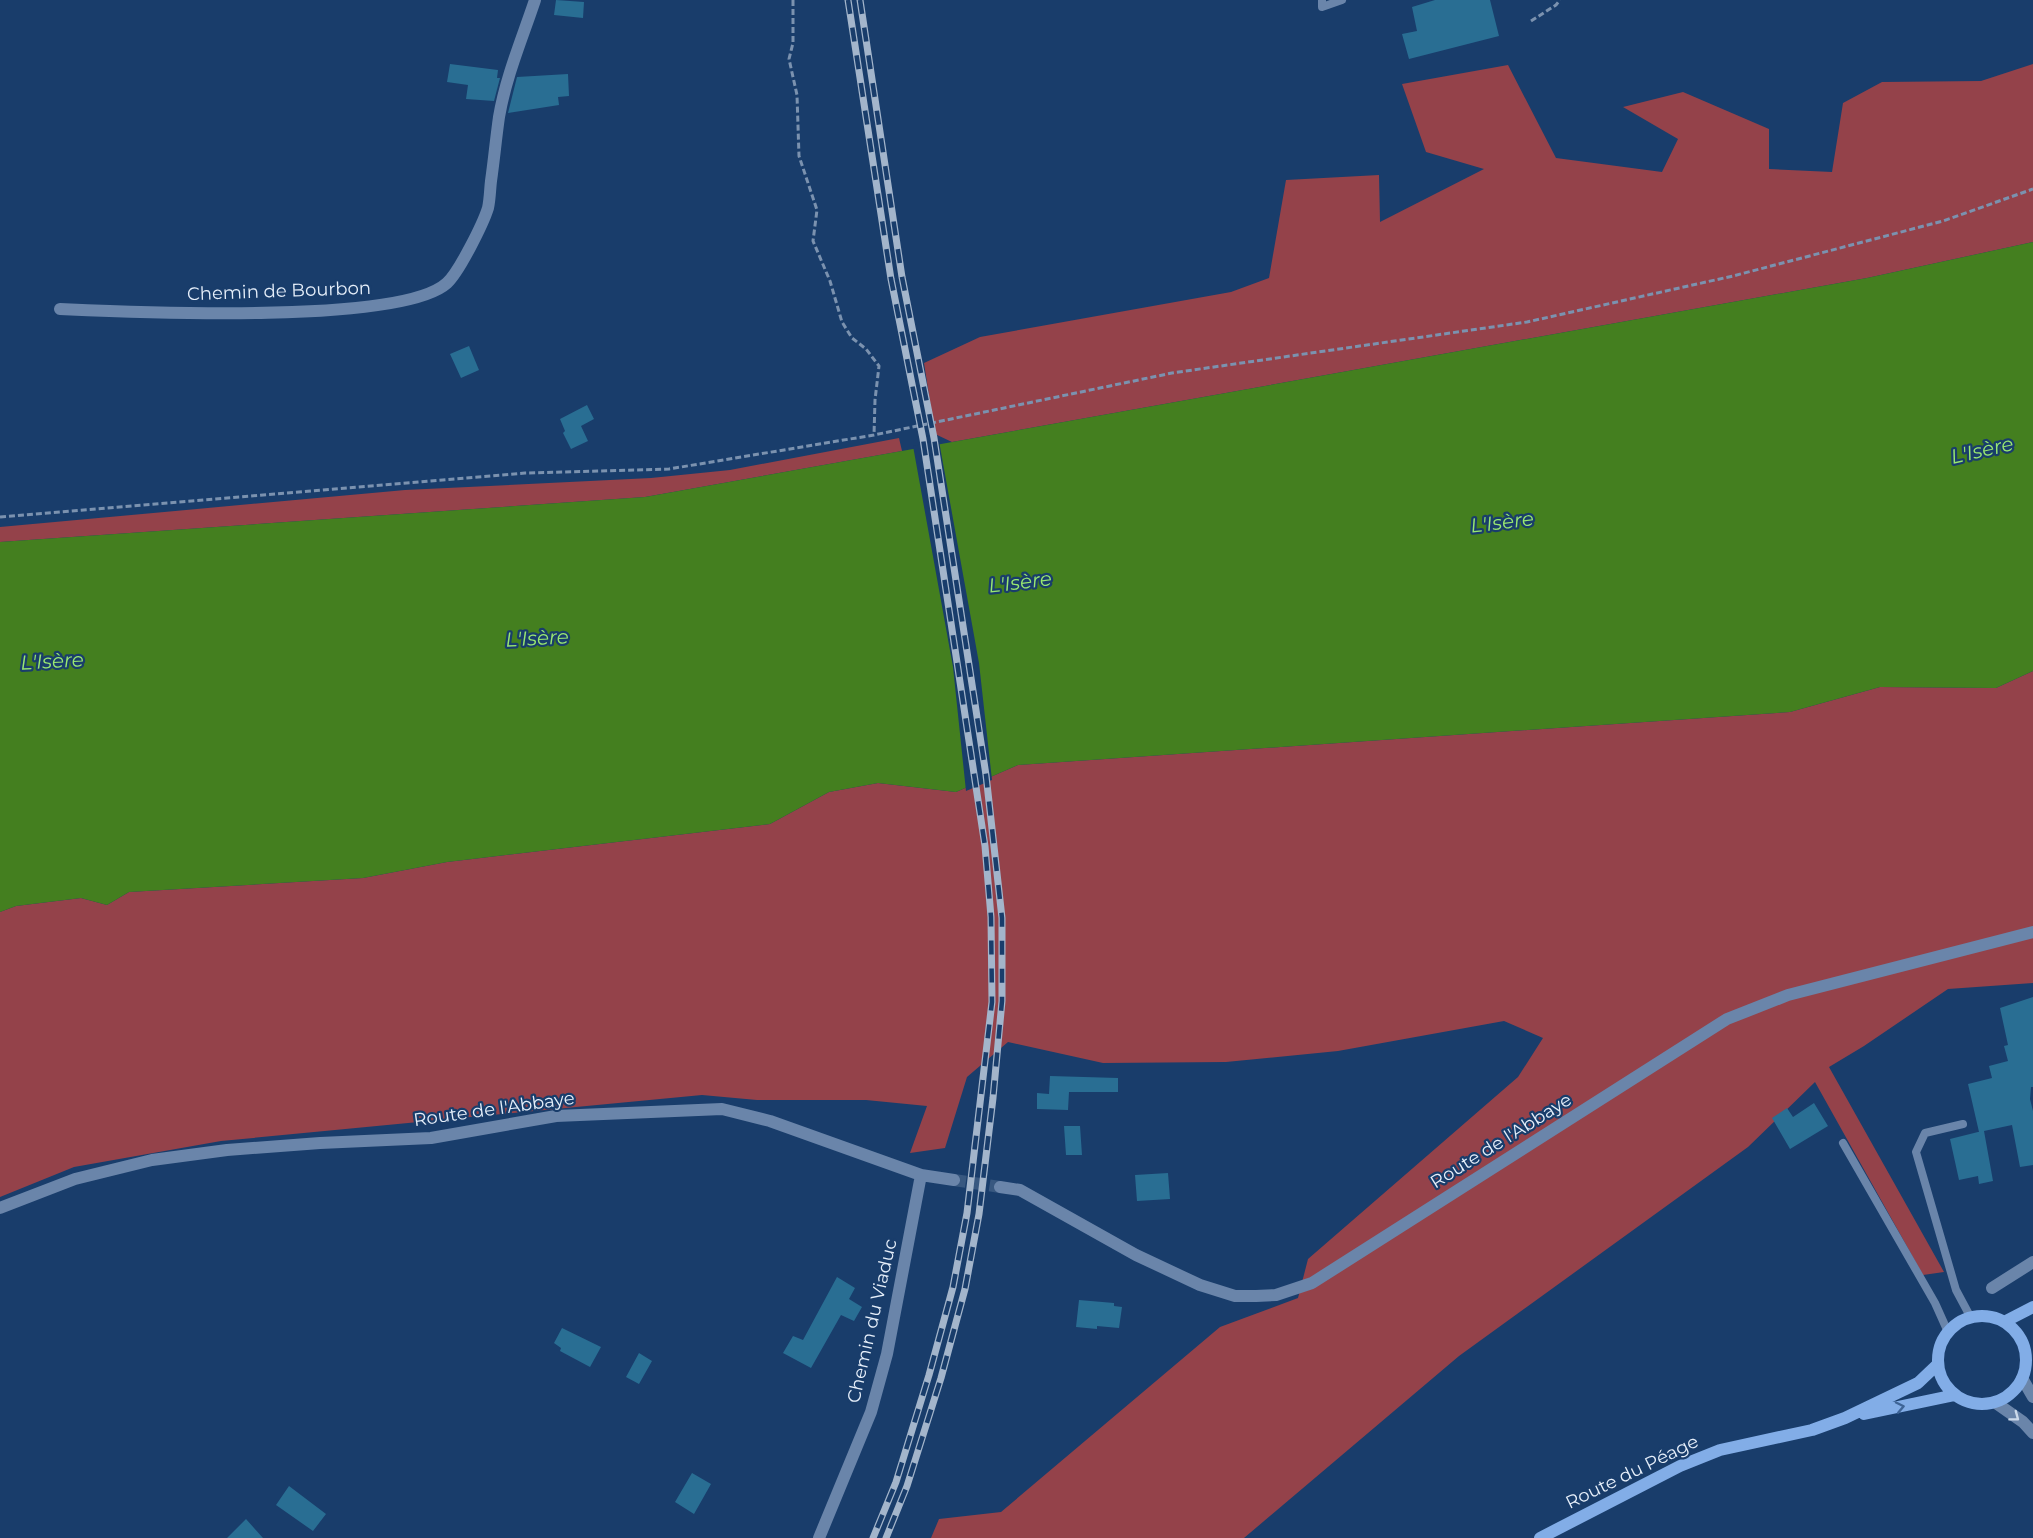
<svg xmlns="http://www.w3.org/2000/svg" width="2033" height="1538" viewBox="0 0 2033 1538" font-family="Montserrat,sans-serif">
<rect width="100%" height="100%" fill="#193d6b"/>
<path fill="#94424a" d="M2033 64V242L1867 278 952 442 935 434 924 363 980 337 1231 292 1269 278 1286 180 1379 175 1380 222 1484 169 1426 152 1402 84 1508 65 1556 158 1662 172 1678 139 1623 107 1683 92 1769 129V169L1832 172 1843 103 1882 82 1981 81Z
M899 438 902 451 645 497 0 542V527L405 490 651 478 730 470Z
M2033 671V983L1948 989 1864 1046 1829 1067 1944 1272 1923 1275 1815 1082 1748 1147 1459 1356 1244 1538H931L939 1519 1001 1512 1220 1327 1298 1298 1308 1259 1518 1077 1543 1038 1504 1021 1338 1051 1226 1062 1103 1063 1008 1042 967 1077 945 1148 910 1153 927 1106 866 1100H757L702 1095 221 1141 74 1167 0 1197V912L16 906 81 898 107 905 129 892 363 878 447 862 770 824 829 792 878 783 956 792 1018 765 1790 712 1880 687 1996 688Z"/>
<path fill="#447f1f" d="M2033 242V671L1996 688 1880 687 1790 712 1018 765 956 792 878 783 829 792 770 824 447 862 363 878 129 892 107 905 81 898 16 906 0 912V542L645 497 1867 278Z"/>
<path fill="#193d6b" d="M939 441 979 663 992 780 966 791 953 667 913 446Z"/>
<path fill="#296e93" d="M556 0 584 2 583 18 554 15Z
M1435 0H1490L1499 36 1409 59 1402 34 1417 31 1412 7Z
M450 64 498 70 497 78H500L494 101 466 99 468 85 447 82Z
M568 74 569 96 558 97 559 105 508 113 517 77Z
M469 346 479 370 461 378 450 354Z
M587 405 594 419 581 426 588 441 571 449 563 433 565 431 560 419Z
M2033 997V1087H2031L2030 1099 2033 1111V1165L2020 1167 2012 1125 1984 1131 1993 1181 1979 1184 1978 1176 1959 1180 1950 1139 1982 1131 1979 1132 1968 1084 1992 1078 1989 1066 2008 1061 2004 1046 2008 1045 2000 1008Z
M1050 1076 1118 1078V1092H1069L1068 1110 1037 1109V1093L1049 1094Z
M1814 1103 1828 1126 1790 1149 1772 1118 1787 1108 1793 1117Z
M1064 1126H1080L1082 1155H1066Z
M1168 1173 1170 1199 1137 1201 1135 1175Z
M837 1277 855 1288 849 1299 862 1307 854 1321 841 1315 811 1368 783 1353 793 1336 803 1340Z
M1079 1300 1114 1303V1306L1122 1307 1119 1328 1097 1326V1329L1076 1327Z
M562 1328 601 1347 590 1367 560 1351 561 1348 554 1343Z
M639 1353 652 1361 639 1384 626 1377Z
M692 1473 711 1484 694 1514 675 1502Z
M289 1486 326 1514 313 1531 276 1505Z
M246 1519 263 1538H227Z"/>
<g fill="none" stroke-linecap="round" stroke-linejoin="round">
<path stroke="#385880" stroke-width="12" stroke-dasharray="12 6" stroke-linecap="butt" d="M954 1180 1000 1187"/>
<path stroke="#7b92af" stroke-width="3" stroke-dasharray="6 3" stroke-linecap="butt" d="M793 0V43L789 59 797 95 799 156 817 210 813 241 830 281 842 322 852 338 866 349 879 366 875 400 874 435
M1531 21 1556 5 1560 0
M0 517 525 473 669 469 874 435 1172 373 1527 322 1733 276 1943 221 2033 189"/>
<path stroke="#6a85aa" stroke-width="8" d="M1322 0V7L1342 0
M1963 1124 1925 1133 1916 1152 1956 1290 1971 1318
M1843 1143 1935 1303 1948 1332"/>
<path stroke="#6a85aa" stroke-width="12" d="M60 309C129 312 401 325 447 283 459 272 483 224 488 208 490 199 490 189 491 181 494 160 496 138 499 117 506 76 522 39 535 0
M1000 1187 1020 1190 1136 1255 1200 1285 1235 1296H1256L1276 1295 1312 1283 1727 1019 1788 995 2033 932
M0 1208 75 1179 152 1160 227 1150 320 1143 431 1138 556 1116 722 1109 770 1121 921 1175 954 1180
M1992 1288 2033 1262
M2022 1378 2033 1397
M1996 1403 2023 1422 2033 1433
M819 1538 871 1412 887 1354 921 1175"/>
<path stroke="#82ade7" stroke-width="12" d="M1938 1360a44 44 0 1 1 88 0a44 44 0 1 1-88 0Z
M2004 1322 2033 1307
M1864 1414 1955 1395
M1540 1538 1680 1466 1720 1450 1812 1430 1845 1418 1918 1383 1938 1364"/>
<defs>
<path id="rail" d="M848 0 891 279 923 439 985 846 991 917 992 1002 967 1213 953 1287 929 1375 896 1482 873 1538
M860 0 902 277 934 438 986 775 1002 918V1001L993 1098 979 1214 965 1289 941 1378 907 1486 886 1538"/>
</defs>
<use href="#rail" stroke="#a3b5cb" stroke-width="7"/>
<use href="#rail" stroke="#193d6b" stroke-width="4.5" stroke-dasharray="14" stroke-linecap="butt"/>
</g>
<defs><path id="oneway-chevron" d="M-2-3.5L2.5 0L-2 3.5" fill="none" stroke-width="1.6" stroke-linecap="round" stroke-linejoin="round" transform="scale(1.5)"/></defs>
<use stroke="#3e6496" href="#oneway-chevron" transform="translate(1900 1407) rotate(-12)"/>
<use stroke="#cddaea" href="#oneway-chevron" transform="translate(2015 1417) rotate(37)"/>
<g text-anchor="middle" stroke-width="4.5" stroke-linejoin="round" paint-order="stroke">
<g font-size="18" fill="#e6effa" stroke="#193d6b">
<text transform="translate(279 291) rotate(-2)" y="6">Chemin de Bourbon</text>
<text transform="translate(494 1109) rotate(-8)" y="6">Route de l'Abbaye</text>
<text transform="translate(1501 1141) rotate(-32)" y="6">Route de l'Abbaye</text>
<text transform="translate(872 1321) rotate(-77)" y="6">Chemin du Viaduc</text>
<text transform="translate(1632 1472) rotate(-26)" y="6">Route du Péage</text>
</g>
<g font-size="20" font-style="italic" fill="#99e771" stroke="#193d6b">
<text transform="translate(1982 450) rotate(-13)" y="7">L'Isère</text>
<text transform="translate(1502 522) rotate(-7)" y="7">L'Isère</text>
<text transform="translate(1020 582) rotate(-7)" y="7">L'Isère</text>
<text transform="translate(537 638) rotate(-3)" y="7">L'Isère</text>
<text transform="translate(52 661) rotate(-3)" y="7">L'Isère</text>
</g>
</g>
</svg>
